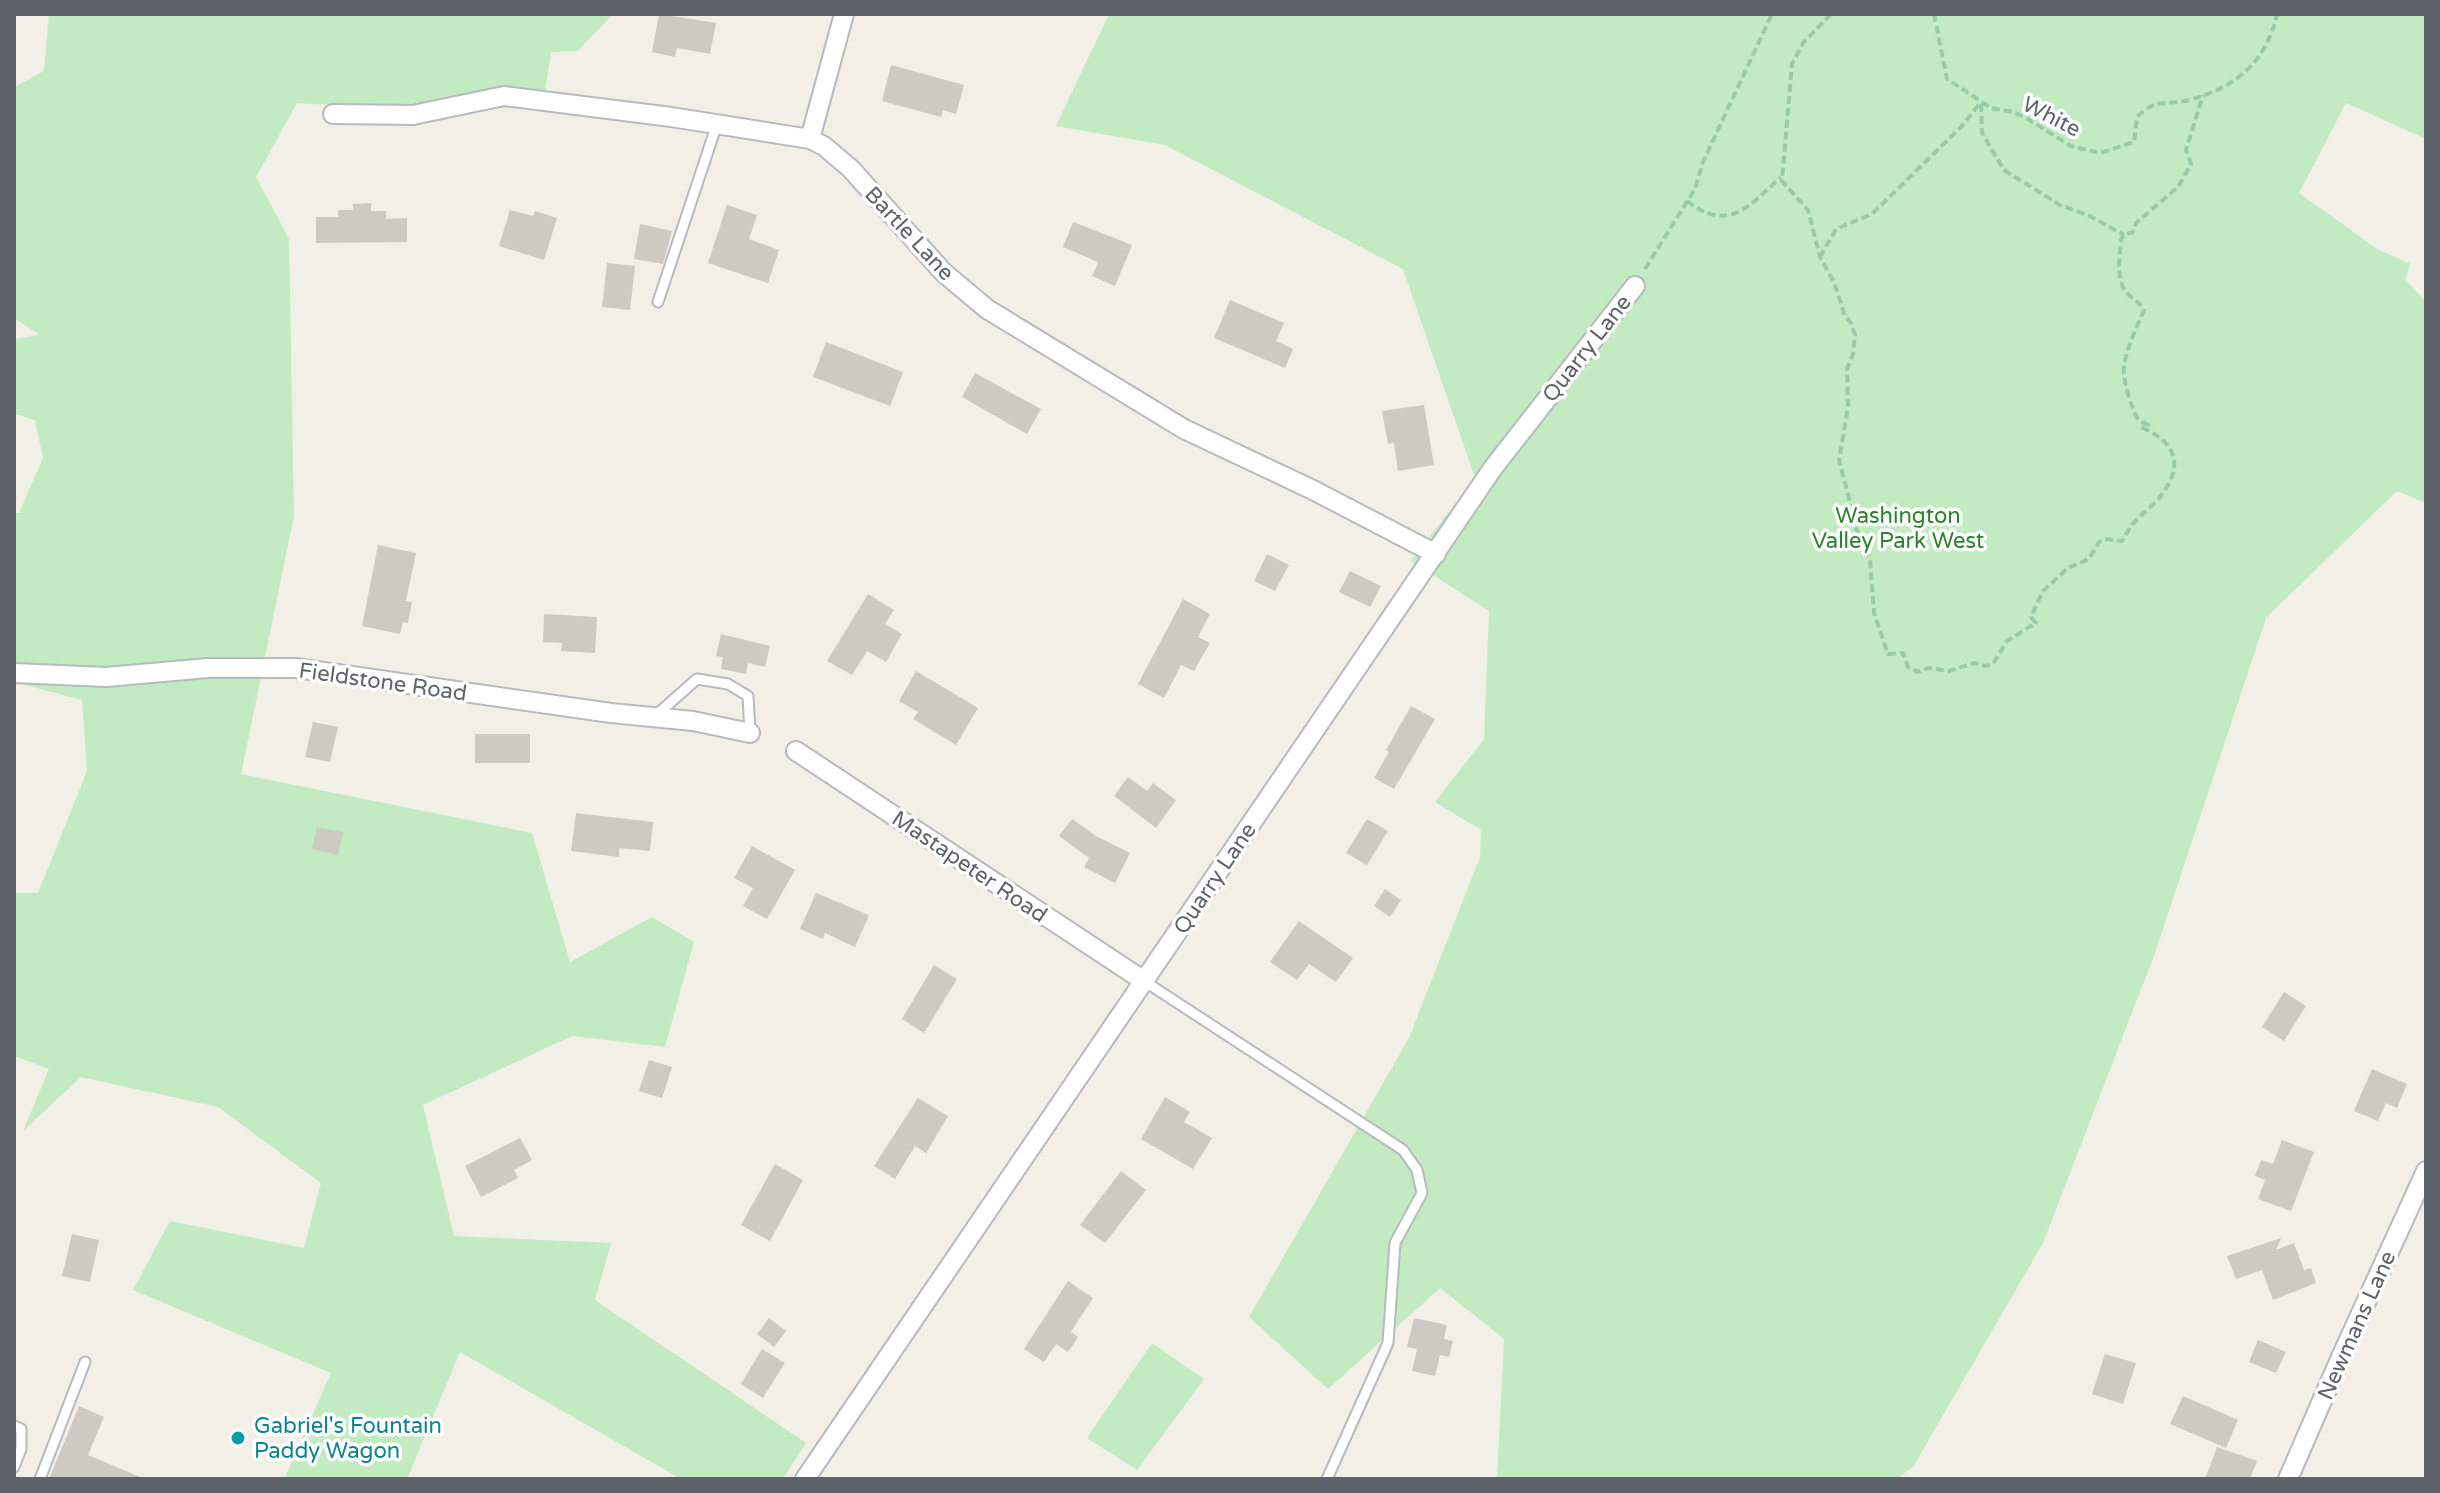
<svg xmlns="http://www.w3.org/2000/svg" width="2440" height="1493" viewBox="0 0 2440 1493" font-family="'Varela Round',sans-serif">
<rect width="100%" height="100%" fill="#f2efe7"/>
<path fill="#c2ebc1" d="M49 14H613L578 51 551 52 545 92C462 100 380 110 297 103L256 177 289 239 294 516 241 774 532 833 570 962 652 917 694 942 665 1047 572 1036 423 1105 454 1236 611 1243 595 1300 806 1443 783 1479H681L460 1352 407 1479H284L331 1373 133 1290 170 1221 304 1248 321 1183 218 1107 81 1077 23 1131 49 1069 14 1056V893H38L87 771 82 700 14 682V513H19L43 458 35 420 14 414V339L40 335 14 318V87L44 71Z
M1109 14H2426V139L2346 103 2299 193 2377 249 2411 264 2405 279 2426 302V503L2397 491 2266 618 2155 953 2043 1243 1913 1467 1896 1479H1497L1504 1339 1440 1288 1328 1389 1249 1317 1409 1038 1480 857 1481 830 1435 802 1484 739 1489 611 1411 561 1475 478 1403 269 1165 145 1056 126Z
M1152 1343 1204 1379 1137 1470 1087 1438Z"/>
<path fill="#cdcac4" d="M659 14 716 23 710 54 677 48 675 57 652 52Z
M891 65 964 85 956 114 943 110 941 117 882 101Z
M371 203V211H386V219L407 218V242L316 243V217H338V210H353V204Z
M727 205 757 215 749 239 779 250 768 283 708 263Z
M510 210 533 216 535 211 557 218 544 260 499 246Z
M1073 222 1132 245 1115 286 1092 276 1098 262 1063 247Z
M640 224 672 231 663 264 634 259Z
M607 263 635 266 630 310 602 307Z
M1230 300 1284 323 1276 341 1293 349 1285 368 1214 338Z
M826 342 903 372 890 406 813 377Z
M975 373 1041 409 1027 434 962 397Z
M1424 405 1434 465 1398 471 1394 443 1388 444 1382 411Z
M378 545 416 553 406 601 412 602 408 623 403 622 400 634 362 626Z
M1267 554 1289 565 1275 591 1254 581Z
M1350 571 1381 586 1370 607 1339 592Z
M868 594 894 610 885 624 902 634 886 662 867 651 852 675 827 661Z
M1183 599 1210 614 1198 637 1210 643 1194 671 1181 665 1164 698 1138 684Z
M544 614 597 617 595 653 561 651 562 643 543 642Z
M721 634 770 646 765 667 748 663 746 674 721 669 723 657 716 656Z
M916 671 978 708 956 745 913 719 918 712 899 701Z
M1411 706 1435 719 1394 789 1374 778 1389 752 1386 750Z
M313 722 338 727 330 762 305 757Z
M475 734H530V763H475Z
M1128 777 1147 791 1153 783 1176 800 1156 828 1114 796Z
M576 813 653 822 650 851 619 848V857L571 851Z
M1072 819 1096 836 1130 853 1115 883 1084 867 1089 858 1059 836Z
M1367 819 1388 831 1367 865 1346 853Z
M317 827 343 832 338 855 312 849Z
M752 846 795 870 767 919 743 906 753 888 734 878Z
M1385 889 1401 900 1390 917 1374 906Z
M816 893 869 915 855 947 825 933 823 939 800 929Z
M1299 921 1353 958 1336 982 1309 964 1297 980 1270 962Z
M934 965 957 979 924 1033 902 1019Z
M2284 992 2306 1006 2284 1041 2262 1027Z
M649 1060 672 1067 662 1098 639 1091Z
M2372 1069 2407 1084 2397 1108 2386 1103 2378 1121 2354 1111Z
M1165 1097 1190 1112 1184 1122 1212 1138 1193 1169 1141 1139Z
M918 1098 948 1116 926 1153 915 1146 895 1179 874 1166Z
M520 1138 532 1160 514 1170 518 1178 481 1197 465 1166Z
M2282 1140 2314 1152 2291 1211 2258 1199 2265 1180 2255 1176 2261 1160 2273 1164Z
M775 1164 803 1180 770 1241 741 1225Z
M1121 1171 1146 1190 1105 1243 1080 1225Z
M72 1234 99 1240 90 1282 62 1276Z
M2281 1238 2276 1250 2294 1243 2304 1270 2311 1268 2316 1283 2273 1300 2262 1270 2236 1279 2227 1256Z
M1068 1281 1093 1298 1071 1332 1078 1337 1068 1352 1056 1344 1044 1362 1024 1349Z
M769 1318 786 1331 774 1347 757 1334Z
M1414 1318 1447 1325 1444 1339 1453 1341 1449 1357 1440 1355 1435 1376 1412 1371 1417 1349 1407 1347Z
M2258 1340 2286 1352 2276 1373 2249 1362Z
M762 1349 785 1363 763 1398 741 1384Z
M2105 1354 2136 1363 2123 1404 2092 1394Z
M2183 1396 2238 1420 2226 1448 2170 1424Z
M79 1406 104 1417 88 1455 145 1479H49Z
M2217 1447 2257 1461 2250 1479H2205Z"/>
<g fill="none" stroke-linecap="round" stroke-linejoin="round">
<defs>
<path id="service" d="M658 302 717 124
M655 716 697 679 728 684 748 696 750 733
M1144 981 1403 1150 1417 1170 1422 1193 1395 1243 1388 1343 1327 1479
M14 1426 21 1429V1449L14 1467
M40 1479 85 1362"/>
<path id="minor" d="M333 114 413 115 504 96 671 117 810 139 824 146 851 169 943 272 987 309 1184 429 1313 490 1436 554
M810 139 844 14
M14 673 106 677 208 668H296L611 713 693 721 750 733
M796 751 1144 981
M805 1479 1493 468 1635 286
M2288 1479 2341 1357 2426 1171"/>
</defs>
<use href="#service" stroke="#b7babf" stroke-width="13"/>
<use href="#minor" stroke="#b7babf" stroke-width="22"/>
<path stroke="#98cba6" stroke-width="4" stroke-dasharray="8 4" stroke-linecap="butt" d="M1831 14 1803 43 1792 64 1782 181 1808 210 1820 257 1834 282 1845 316 1851 323 1855 335 1853 354 1847 369 1848 408 1839 460 1850 502 1852 520 1870 559 1874 613 1888 654 1903 653 1908 667 1918 672 1928 668 1949 671 1974 663 1986 666 1993 664 2007 641 2036 623 2031 617 2043 591 2068 568 2089 559 2099 542 2105 539 2122 541C2126 536 2128 530 2132 525 2140 515 2152 507 2160 497 2185 465 2176 443 2143 428L2148 425 2138 420C2132 408 2122 381 2124 365 2127 347 2137 327 2144 310 2139 302 2136 301 2130 296 2114 282 2120 258 2121 239L2124 235 2133 232 2136 223 2178 187 2191 164 2186 150 2203 95
M1934 14 1947 79 1991 108 2013 112 2028 119 2071 146 2100 153 2134 142 2137 117C2157 97 2166 106 2189 100 2237 87 2266 62 2277 14
M1981 104 1982 133 2004 170 2060 205 2090 216 2124 235
M1687 201C1729 234 1750 205 1781 177
M1820 257 1836 229 1872 214 1962 126 1981 102
M1645 269 1695 189 1703 162 1772 14"/>
<use href="#service" stroke="#fff" stroke-width="9"/>
<use href="#minor" stroke="#fff" stroke-width="18"/>
</g>
<circle fill="#0f9aa8" stroke="#fff" stroke-width="3" cx="238" cy="1438" r="8"/>
<g text-anchor="middle" stroke-width="7" stroke-linejoin="round" paint-order="stroke">
<g font-size="22" fill="#5e6369" stroke="#fff">
<text transform="translate(2052 116) rotate(27)" y="8">White</text>
<text transform="translate(910 233) rotate(47)" y="8">Bartle Lane</text>
<text transform="translate(1586 348) rotate(-52)" y="8">Quarry Lane</text>
<text transform="translate(383 681) rotate(8)" y="8">Fieldstone Road</text>
<text transform="translate(970 866) rotate(34)" y="8">Mastapeter Road</text>
<text transform="translate(1214 878) rotate(-56)" y="8">Quarry Lane</text>
<text transform="translate(2356 1325) rotate(-66)" y="8">Newmans Lane</text>
</g>
<g font-size="22" fill="#2b822e" stroke="#fff">
<text x="1898" y="523">Washington<tspan x="1898" dy="25">Valley Park West</tspan></text>
</g>
<g font-size="22" fill="#0d838f" stroke="#fff" text-anchor="start">
<text x="254" y="1433">Gabriel's Fountain<tspan x="254" dy="25">Paddy Wagon</tspan></text>
</g>
</g>
<rect width="2440" height="1493" fill="none" stroke="#5e6369" stroke-width="32"/>
</svg>
